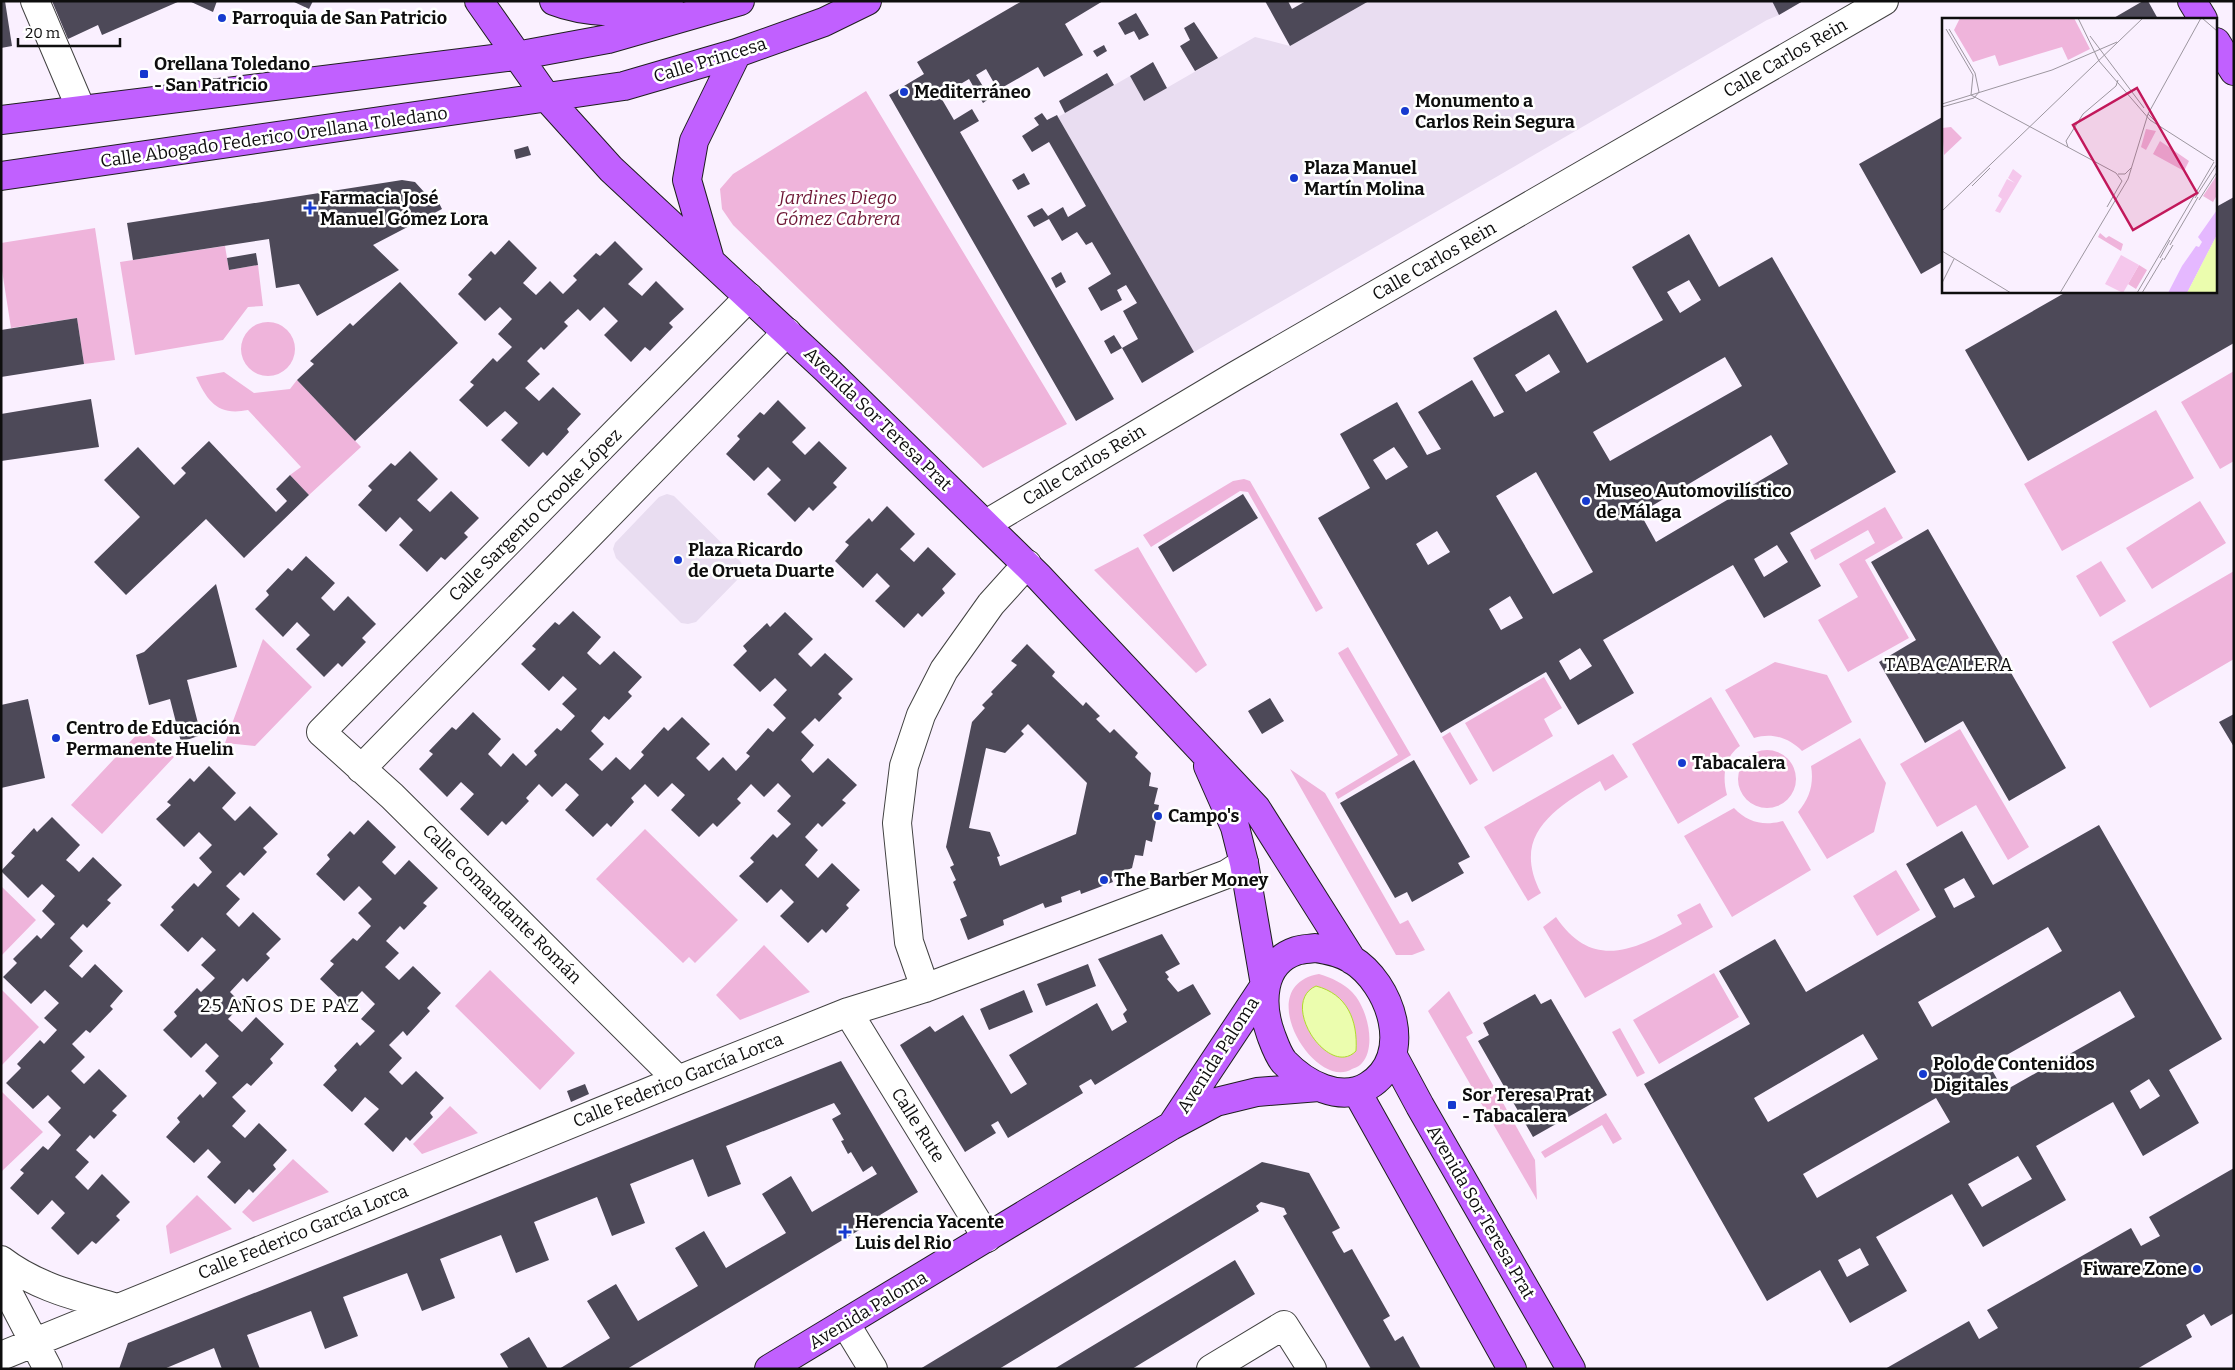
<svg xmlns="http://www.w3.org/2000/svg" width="2235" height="1370" viewBox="0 0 2235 1370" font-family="Bitter,serif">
<rect width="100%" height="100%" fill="#faf0ff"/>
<path fill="#efb4db" d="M866 91 1067 424 983 468 733 225 722 209 720 189 733 174Z
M95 228 115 360 84 364 77 318 11 328 1 264V243Z
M225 246 229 270 258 265 263 306 248 307 223 340 135 355 120 262Z
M241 349a27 27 0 1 1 54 0a27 27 0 1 1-54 0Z
M2234 371V461L2220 469 2181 402Z
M224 372 254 393 290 389 297 380 361 447 309 495 290 475 301 467 248 410C218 416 208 402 196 377Z
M2156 410 2194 478 2062 551 2024 484Z
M1244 479 1250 481 1323 608 1316 612 1248 492 1240 491 1151 547 1143 535 1233 481Z
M2200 501 2226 543 2152 589 2126 548Z
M1885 507 1903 538 1865 560 1909 638 1848 672 1818 620 1858 597 1839 564 1875 543 1868 530 1815 560 1810 550Z
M1138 547 1207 665 1196 673 1094 570Z
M2101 561 2126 601 2100 617 2076 576Z
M2234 571V659L2150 708 2112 642Z
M263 639 312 687 255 746 225 743Z
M1348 647 1411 755 1338 799 1335 793 1398 755 1338 653Z
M1775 662 1827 675 1852 722 1802 751C1789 738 1772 732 1754 738L1725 690Z
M1544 677 1562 708 1544 719 1553 736 1493 772 1465 723Z
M1711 697 1740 746C1724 757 1722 777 1727 795L1678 824 1632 744Z
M143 728 174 757 102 834 71 805Z
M1960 729 2029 847 2008 860 1976 805 1937 827 1900 764Z
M1450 732 1478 780 1470 785 1442 737Z
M1860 738 1886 783 1874 832 1827 859 1798 812C1810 798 1814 783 1811 766Z
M1738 779a29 29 0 1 1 58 0a29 29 0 1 1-58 0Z
M1613 754 1628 777 1605 791 1600 781C1556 808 1510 834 1541 893L1528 901 1484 827Z
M1290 769 1325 793 1400 924 1408 920 1425 950 1412 955H1396Z
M1734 808C1748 823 1764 826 1783 821L1811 870 1732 917 1684 836Z
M645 829 738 920 695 963 689 957 683 963 596 879Z
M1896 870 1920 910 1877 936 1853 896Z
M1 886 36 920 1 956Z
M1700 903 1713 927 1585 998 1543 927 1556 917C1593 972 1636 949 1682 924L1677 915Z
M764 945 810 992 740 1020 716 995Z
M490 970 575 1053 540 1090 455 1006Z
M1714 973 1739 1017 1659 1064 1633 1020Z
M1319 974C1332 978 1343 983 1352 992 1367 1007 1377 1046 1362 1063 1360 1066 1355 1068 1352 1069 1315 1092 1250 986 1319 974Z
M1 989 39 1027 1 1066Z
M1449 991 1473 1033 1466 1037 1535 1160 1537 1200 1428 1011Z
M1620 1028 1645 1073 1637 1077 1612 1032Z
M1 1091 43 1132 1 1172Z
M450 1106 478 1133 422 1154 413 1144Z
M1606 1113 1622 1139 1613 1144 1602 1125 1545 1158 1541 1152Z
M293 1159 329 1192 253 1222 242 1212Z
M197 1195 232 1229 170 1254 166 1226Z"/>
<path fill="#e9ddf1" d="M1369 1H1772L1779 15 1767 20 1194 352 1058 117 1130 76 1144 101 1255 37 1290 46Z
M667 494 674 496 741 562 743 569 740 577 696 622 688 624 681 623 616 558 613 549 615 543 659 497Z"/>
<path fill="#ebfdae" stroke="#b0dc2c" d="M1316 986C1347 994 1358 1020 1356 1051 1329 1079 1278 1003 1316 986Z"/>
<path fill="#4d4958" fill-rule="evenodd" d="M1 1H5L12 46 1 48Z
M52 1H180L102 35 98 25 68 39Z
M189 1H217L213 12Z
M292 1H313L309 9Z
M1022 1H1103L1065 24 1083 55 1044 77 1038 67 998 90 986 69 976 75 990 98 983 103 969 79 940 96 954 120 972 109 979 121 960 132 1114 399 1076 421 889 95 924 74 917 62Z
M1265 1H1288L1292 9 1306 1H1369L1290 46Z
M1772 1H1803L1779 15Z
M2143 1H2148L2158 19H2112Z
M1136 13 1149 35 1139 40 1134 31 1125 35 1118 23Z
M1194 22 1218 58 1195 71 1180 46 1190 40 1184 28Z
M1104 45 1107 51 1097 57 1093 51Z
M1153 62 1167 88 1144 101 1130 76Z
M1107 73 1114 85 1065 113 1059 101Z
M1042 113 1047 120 1057 115 1058 117 1194 352 1142 383 1122 348 1138 339 1123 311 1137 303 1126 285 1117 290 1122 300 1101 311 1088 288 1111 274 1092 242 1086 245 1077 232 1062 241 1049 219 1034 227 1027 216 1042 208 1048 216 1063 207 1068 217 1086 206 1049 142 1032 152 1022 136 1039 125 1034 118Z
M1944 116V261L1921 274 1859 164Z
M528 146 531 155 516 159 514 150Z
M1024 173 1030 184 1018 190 1012 180Z
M402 180 415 182 425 193 437 199 442 209 373 245 399 270 317 316 299 284 276 288 269 239 133 260 127 223Z
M2234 197V343L2028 461 1965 350 2068 291H2216V207Z
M1689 234 1719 287 1772 257 1896 472 1790 533 1821 586 1764 618 1733 565 1603 640 1634 693 1578 725 1546 672 1441 733 1318 518 1370 488 1340 434 1397 402 1427 455 1441 449 1418 412 1472 380 1494 417 1504 412 1473 358 1556 310 1587 363 1663 320 1632 267ZM1689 280 1701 300 1680 313 1667 292ZM1549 354 1560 372 1526 392 1515 375ZM1725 357 1742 386 1610 461 1593 432ZM1771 435 1788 464 1656 542 1640 513ZM1394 447 1408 467 1386 480 1373 460ZM1536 472 1593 572 1553 594 1496 496ZM1437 531 1450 552 1428 565 1416 544ZM1777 545 1788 562 1764 577 1754 559ZM1510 596 1523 618 1501 630 1489 609ZM1580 648 1592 666 1570 680 1559 661Z
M509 240 537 268 523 283 536 295 550 281 563 294 577 280 573 276 596 253 600 256 615 241 643 269 628 284 642 296 656 281 684 309 669 323 673 327 650 351 645 347 631 362 604 335 618 321 604 307 590 321 578 309 564 322 568 326 544 350 541 347 527 361 540 374 525 388 539 401 553 387 581 414 567 429 569 432 547 456 543 452 529 467 501 440 518 423 505 411 487 427 459 400 474 385 470 382 493 358 497 362 512 347 498 334 512 319 500 307 485 321 458 294 472 279 468 275 491 251 495 255Z
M256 253 258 265 229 270 227 258Z
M1061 272 1066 282 1056 288 1051 278Z
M400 282 458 343 355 441 297 380 314 364 310 361 350 323 353 326Z
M77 318 84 364 1 377V330Z
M1114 335 1122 348 1111 354 1104 341Z
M91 399 99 447 1 461V414Z
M778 400 806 428 792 442 805 455 819 441 847 468 833 483 837 487 813 511 809 507 795 522 767 494 781 480 768 467 754 481 726 454 740 439 737 436 760 412 764 415Z
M209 441 276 512 287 501 276 489 290 475 309 495 244 558 206 519 126 595 94 562 140 517 104 480 138 447 174 485 186 473 181 468Z
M410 451 438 479 417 500 430 512 451 491 479 518 464 533 468 537 445 560 441 557 427 572 399 545 413 530 400 517 386 532 358 505 372 490 368 486 391 463 395 466Z
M1243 494 1258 518 1173 572 1158 547Z
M887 506 915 534 900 549 914 562 928 547 956 574 942 589 945 593 922 617 918 613 904 628 875 601 890 586 877 573 863 588 835 561 849 545 845 542 869 518 872 522Z
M1928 529 2066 768 2009 801 1963 721 1925 743 1879 662 1916 640 1871 562Z
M306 556 335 583 321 598 334 611 348 596 376 624 362 638 366 642 342 667 338 663 324 677 296 649 310 635 297 622 283 637 255 609 269 595 266 591 288 568 292 571Z
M216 584 237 667 187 680 201 735 181 742 170 699 149 705 136 655 144 652Z
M573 611 601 637 587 653 593 659 600 665 614 651 642 677 628 692 632 696 609 720 604 716 591 731 604 744 589 759 602 771 616 757 630 770 644 755 641 752 664 727 668 731 682 717 710 744 696 758 709 771 723 757 736 771 750 756 746 753 768 728 773 732 786 718 773 705 787 690 775 678 760 692 733 665 747 651 743 646 767 623 770 627 785 612 813 639 798 654 811 667 825 653 853 679 838 694 842 698 819 722 815 718 801 732 814 745 801 760 813 773 828 758 857 785 842 800 846 803 822 827 818 823 805 837 818 850 805 865 818 878 832 863 860 890 846 905 849 908 826 933 822 929 808 943 780 916 794 902 781 889 767 903 739 876 754 862 750 858 773 834 777 838 791 824 777 811 791 796 778 783 764 797 751 784 737 799 741 803 717 827 713 823 699 837 671 810 685 795 672 783 658 797 645 784 631 798 634 802 611 827 607 823 593 837 565 810 579 795 573 789 566 783 552 797 539 784 526 798 529 801 506 825 502 821 488 836 460 809 474 794 461 782 447 797 419 769 433 754 429 751 452 727 456 730 473 712 501 739 488 754 501 767 513 753 526 766 537 755 534 751 557 728 561 731 575 716 562 704 577 689 563 676 549 691 521 664 536 649 532 646 555 622 559 625Z
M1027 644 1055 672 1052 676 1083 706 1086 702 1100 716 1096 719 1110 733 1114 729 1138 753 1135 757 1151 773 1149 786 1158 788 1154 804 1159 805 1152 842 1146 840 1143 856 1135 855 1132 868 1111 877 1113 882 1081 894 1080 890 1061 897 1062 902 1045 908 1043 903 1003 920 1004 925 968 940 960 919 967 916 953 882 956 880 950 867 954 865 946 847 972 722 985 708 982 705 993 694 991 692 1017 665 1011 661ZM1028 724 1087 783 1076 834 1000 866 997 857 1000 856 990 832 969 828 986 748 1005 753 1024 734 1021 731Z
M1270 698 1284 721 1262 734 1248 711Z
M28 699 45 778 1 788V705Z
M2234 714V747L2219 722Z
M1414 760 1470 857 1458 863 1464 873 1412 902 1407 892 1395 898 1340 803Z
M209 766 236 793 222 808 235 821 250 806 278 834 263 848 267 852 244 876 240 872 226 886 240 899 226 914 239 927 253 912 281 939 266 954 270 958 247 982 243 978 230 992 242 1004 228 1019 242 1032 256 1017 284 1044 270 1059 273 1063 251 1086 247 1083 232 1097 246 1111 232 1126 245 1138 259 1123 287 1150 273 1165 276 1169 253 1193 249 1189 235 1204 207 1177 221 1162 208 1149 194 1163 166 1137 180 1122 177 1118 200 1094 203 1098 217 1083 205 1071 219 1056 206 1043 191 1058 163 1030 177 1016 174 1012 197 988 201 992 215 978 201 965 216 950 202 937 188 952 160 925 174 910 171 907 194 883 198 887 212 872 199 858 212 845 199 832 184 847 156 819 171 805 167 802 190 778 194 782Z
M52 817 80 845 66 860 73 866 79 872 93 857 122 885 107 900 111 903 87 928 83 924 70 938 83 951 69 966 82 978 95 964 123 991 110 1006 113 1009 90 1033 86 1030 72 1044 85 1057 71 1071 84 1084 99 1069 127 1096 112 1111 117 1115 94 1139 90 1135 76 1150 89 1162 75 1177 88 1190 102 1174 130 1202 116 1216 120 1220 96 1244 92 1241 78 1255 51 1228 65 1213 52 1200 38 1215 10 1188 24 1173 20 1170 43 1146 48 1150 61 1135 48 1122 61 1108 48 1095 33 1109 6 1083 21 1068 17 1064 40 1040 44 1044 57 1030 44 1018 59 1003 45 990 31 1004 3 977 17 963 13 959 37 935 41 939 55 924 42 911 55 896 42 884 28 898 1 871 15 856 11 853 34 828 37 832Z
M368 820 396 847 382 862 395 875 409 860 438 888 423 903 427 906 404 930 400 926 386 941 399 953 385 967 399 980 413 966 441 993 427 1008 430 1011 407 1036 403 1031 389 1045 402 1058 389 1072 402 1085 416 1071 444 1098 430 1113 433 1117 410 1141 406 1137 393 1152 364 1124 379 1109 365 1097 352 1112 323 1085 337 1070 334 1066 357 1042 360 1046 375 1031 361 1019 375 1004 362 991 348 1006 320 979 334 964 330 961 353 938 357 941 371 926 358 913 372 899 359 886 344 901 316 874 330 859 327 855 350 831 354 835Z
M2099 825 2222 1039 2169 1070 2199 1123 2143 1156 2113 1102 2036 1146 2066 1200 1983 1247 1952 1194 1876 1237 1907 1291 1850 1323 1820 1270 1767 1301 1644 1084 1750 1024 1719 971 1775 939 1806 992 1936 917 1906 864 1962 831 1993 885ZM1964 878 1975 897 1954 908 1944 889ZM2048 927 2062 951 1932 1027 1918 1002ZM2120 991 2135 1017 2004 1091 1989 1065ZM1863 1034 1878 1059 1768 1122 1754 1098ZM2149 1079 2160 1096 2140 1109 2130 1091ZM1936 1098 1950 1122 1817 1198 1803 1174ZM2018 1156 2032 1179 1982 1207 1968 1184ZM1860 1248 1869 1265 1847 1277 1838 1260Z
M1162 934 1180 964 1165 972 1169 977 1167 979 1178 992 1193 984 1211 1014 1095 1085 1091 1079 1079 1086 1083 1093 1008 1138 998 1121 991 1125 996 1133 965 1152 900 1045 930 1026 935 1032 963 1015 1011 1094 1027 1084 1009 1055 1097 1003 1112 1031 1127 1022 1123 1014 1127 1010 1098 959Z
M1088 964 1096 986 1046 1006 1037 984Z
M1024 990 1033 1012 989 1030 980 1009Z
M1535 994 1541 1004 1551 999 1607 1095 1533 1137 1478 1041 1489 1035 1483 1023Z
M841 1061 918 1192 880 1215 881 1217 866 1226 627 1369H559L610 1338 587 1301 616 1284 638 1321 698 1286 675 1248 704 1231 726 1268 786 1233 762 1194 791 1176 812 1212 877 1174 872 1166 863 1172 851 1152 848 1154 841 1141 844 1140 832 1119 841 1114 834 1103 726 1146 741 1184 708 1197 693 1159 630 1184 645 1223 612 1236 597 1197 534 1222 549 1260 516 1273 501 1235 440 1259 455 1298 422 1311 407 1273 343 1297 358 1336 325 1349 311 1311 247 1335 260 1369H222L214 1348 164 1369H119L128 1343Z
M585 1084 589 1094 571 1102 567 1091Z
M1262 1162 1309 1173 1340 1228 1332 1232 1338 1243 1344 1253 1352 1249 1390 1316 1383 1320 1395 1341 1403 1336 1421 1369H1371L1283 1216 1287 1214 1284 1208 1261 1202 1256 1206 1259 1211 999 1369H920Z
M2234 1168V1313L2211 1326 2204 1314 2186 1325 2192 1337 2137 1369H1885L1969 1321 1979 1339 1998 1328 1987 1310 2131 1228 2141 1246 2160 1236 2149 1217Z
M1235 1260 1255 1294 1132 1369H1054Z
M529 1337 548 1369H509L500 1354Z"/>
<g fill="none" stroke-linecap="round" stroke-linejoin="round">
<defs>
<path id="minor" d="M35 1 81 109
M986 524 1235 376 1884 1
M361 769 787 332
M925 988 909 942 897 823 904 766 921 715 944 670 991 604 1027 564
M848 1012 987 1238
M678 1080 392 796 321 732 749 297
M1 1260C36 1287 76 1296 117 1308
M1 1279 48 1369
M845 1323 873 1369
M1 1356 678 1080 848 1012 925 988 1227 874 1244 863
M1211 1369 1284 1325 1312 1369"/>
<path id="major" d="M479 1 547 98 611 169 827 370 1039 577 1256 808 1352 960
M554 1C589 15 633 12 671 10
M2192 1 2203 19
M2216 42 2234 71
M1 120 516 56 608 39 740 1
M1 176 624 86 737 53 824 22 867 1
M710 260 687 180 694 141 737 53
M1315 948C1328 950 1339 952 1351 959 1391 983 1416 1057 1368 1086 1340 1103 1305 1084 1284 1062 1278 1055 1274 1043 1271 1035 1260 1005 1260 963 1296 951 1302 949 1309 949 1315 948Z
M1392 1054 1420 1106 1571 1369
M1357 1092 1512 1369
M1174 1122 1265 985 1244 863 1235 827 1208 766
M769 1369 1171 1126 1216 1102 1257 1092 1319 1087"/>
</defs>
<use href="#minor" stroke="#414141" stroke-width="30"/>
<use href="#major" stroke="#1f1f1f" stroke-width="30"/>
<use href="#minor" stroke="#fff" stroke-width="28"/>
<use href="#major" stroke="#c160ff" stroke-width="28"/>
</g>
<g fill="#163acf" stroke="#fff" stroke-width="2">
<circle cx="222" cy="18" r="5"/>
<rect x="139" y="69" width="10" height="10" rx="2.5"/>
<circle cx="904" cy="92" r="5"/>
<circle cx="1405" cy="111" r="5"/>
<circle cx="1294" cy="178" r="5"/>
<path d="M307.5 200.5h5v5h5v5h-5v5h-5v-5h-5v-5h5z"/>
<circle cx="1586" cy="501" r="5"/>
<circle cx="678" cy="560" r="5"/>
<circle cx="56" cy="738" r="5"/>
<circle cx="1682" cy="763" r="5"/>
<circle cx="1158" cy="816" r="5"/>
<circle cx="1104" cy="880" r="5"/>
<circle cx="1923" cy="1074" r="5"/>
<rect x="1447" y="1100" width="10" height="10" rx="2.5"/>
<path d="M842.5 1224.5h5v5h5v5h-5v5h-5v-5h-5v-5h5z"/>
<circle cx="2197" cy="1269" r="5"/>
</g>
<g text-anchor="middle" stroke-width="5" stroke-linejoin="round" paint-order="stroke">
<g font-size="18" font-weight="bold" fill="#0e0e0e" stroke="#fff" text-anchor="start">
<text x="232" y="24">Parroquia de San Patricio</text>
<text x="154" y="70">Orellana Toledano<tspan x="154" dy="21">- San Patricio</tspan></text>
<text x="914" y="98">Mediterráneo</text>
<text x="1415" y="107">Monumento a<tspan x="1415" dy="21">Carlos Rein Segura</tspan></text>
<text x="1304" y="174">Plaza Manuel<tspan x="1304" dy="21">Martín Molina</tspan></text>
<text x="320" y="204">Farmacia José<tspan x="320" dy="21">Manuel Gómez Lora</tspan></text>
<text x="1596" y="497">Museo Automovilístico<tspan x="1596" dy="21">de Málaga</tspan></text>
<text x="688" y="556">Plaza Ricardo<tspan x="688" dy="21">de Orueta Duarte</tspan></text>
<text x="66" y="734">Centro de Educación<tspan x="66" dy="21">Permanente Huelin</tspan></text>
<text x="1692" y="769">Tabacalera</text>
<text x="1168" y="822">Campo's</text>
<text x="1114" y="886">The Barber Money</text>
<text x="1933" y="1070">Polo de Contenidos<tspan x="1933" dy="21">Digitales</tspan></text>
<text x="1462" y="1101">Sor Teresa Prat<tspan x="1462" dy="21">- Tabacalera</tspan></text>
<text x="855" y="1228">Herencia Yacente<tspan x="855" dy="21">Luis del Rio</tspan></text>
<text x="2187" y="1275" text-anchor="end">Fiware Zone</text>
</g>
<g font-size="18" fill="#0e0e0e" stroke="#fff">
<text transform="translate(1785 58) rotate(-30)" y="6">Calle Carlos Rein</text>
<text transform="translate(710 60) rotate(-17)" y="6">Calle Princesa</text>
<text transform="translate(274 137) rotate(-8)" y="6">Calle Abogado Federico Orellana Toledano</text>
<text transform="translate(1434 261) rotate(-30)" y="6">Calle Carlos Rein</text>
<text transform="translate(878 419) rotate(44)" y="6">Avenida Sor Teresa Prat</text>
<text transform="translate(1084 465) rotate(-31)" y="6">Calle Carlos Rein</text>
<text transform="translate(535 515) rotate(-45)" y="6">Calle Sargento Crooke López</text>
<text transform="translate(502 904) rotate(45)" y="6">Calle Comandante Román</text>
<text transform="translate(1218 1055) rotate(-57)" y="6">Avenida Paloma</text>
<text transform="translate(678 1080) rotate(-22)" y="6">Calle Federico García Lorca</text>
<text transform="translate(918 1125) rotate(58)" y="6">Calle Rute</text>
<text transform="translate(1481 1212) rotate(60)" y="6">Avenida Sor Teresa Prat</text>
<text transform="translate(303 1232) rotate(-22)" y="6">Calle Federico García Lorca</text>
<text transform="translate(868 1310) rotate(-31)" y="6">Avenida Paloma</text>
</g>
<g font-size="18" font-style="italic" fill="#6e1736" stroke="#fff">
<text x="838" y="204">Jardines Diego<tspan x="838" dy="21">Gómez Cabrera</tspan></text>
</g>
<g font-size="19" letter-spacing="1" fill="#0e0e0e" stroke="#fff">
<text x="1949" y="671">TABACALERA</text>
<text x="280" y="1012">25 AÑOS DE PAZ</text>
</g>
</g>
<g transform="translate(1942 18)">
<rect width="275" height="275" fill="#faf0ff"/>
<path d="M18 0H132L148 31 126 42 120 29 57 48 53 37 31 44 12 12ZM9 109 20 120 2 137 0 110ZM204 111 214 113 204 132 199 129ZM218 123 247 143 242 153 211 136ZM275 157V177L266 193 271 184 261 178ZM158 215 164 220 167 218 181 226 179 233 156 219ZM197 247 205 252 194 271 186 266Z" fill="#efb4db"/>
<path d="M275 192V217L245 275H226L240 248 254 228 257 229 260 224 256 219Z" fill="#e5b8ff"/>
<path d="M71 151 80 158 58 195 53 193 60 181 56 178 65 161 73 165 66 160ZM179 237 197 247 181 275 163 266Z" fill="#f5c7ec"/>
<path d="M275 217V275H245L265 236Z" fill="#ebfdae"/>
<path fill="none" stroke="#9c969f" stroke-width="1" d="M136 0 157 43 208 102 272 143M260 0 275 13M4 11 31 57 29 77M148 18 202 90M29 77 174 155 180 163M0 86 110 52 175 24M0 89 32 80 37 74 33 55 7 11M206 96 217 107M126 129 124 123 141 96 174 68 176 62M176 156H183L189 150M30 168 48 150M253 180 275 146M257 182 275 154M165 189 180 163M0 193 201 0M228 227 256 179M0 233 69 275M218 240 228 222M222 242 231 227M0 265 12 241M118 275 186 161 206 96 259 0M195 275 272 144M200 275 221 240"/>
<path fill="#c2185b" fill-opacity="0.15" stroke="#c2185b" stroke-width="2.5" d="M195 70 255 175 191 212 131 107Z"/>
<rect width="275" height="275" fill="none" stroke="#0e0e0e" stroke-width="2.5"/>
</g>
<rect width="2235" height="1370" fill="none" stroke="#0e0e0e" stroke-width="5"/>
<path d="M18 38v8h102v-8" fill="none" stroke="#0e0e0e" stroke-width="2.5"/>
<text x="25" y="38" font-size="15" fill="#0e0e0e" stroke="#ffffff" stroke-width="4" paint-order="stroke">20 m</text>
</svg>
